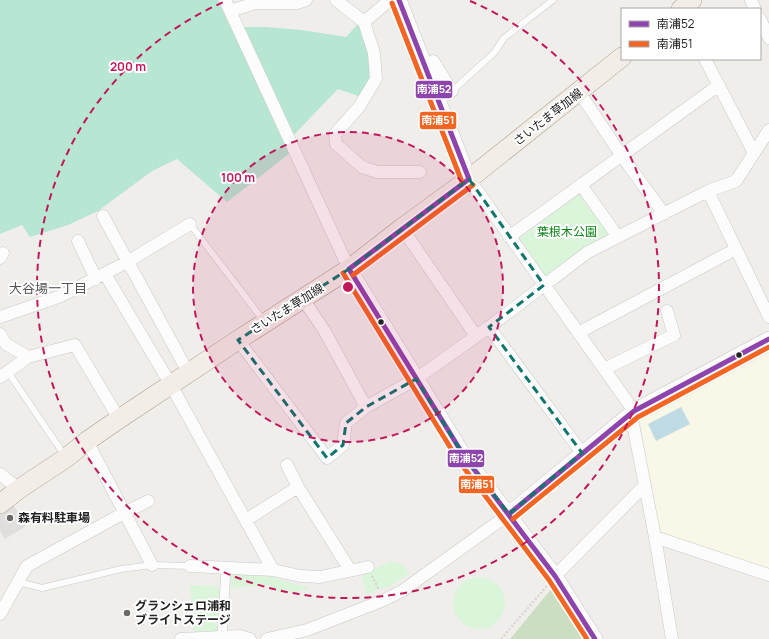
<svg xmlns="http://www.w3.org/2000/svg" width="769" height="639" viewBox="0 0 769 639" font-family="Manrope,'Noto Sans JP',sans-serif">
<rect width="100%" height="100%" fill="#f0eeeb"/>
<path fill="#f8f7e8" d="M769 353V570L661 534 658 531 640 421Z"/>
<path fill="#cbdec1" d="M553 587 580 618 588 639H510Z"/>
<path fill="#daf5da" d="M579 194H582L610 234 609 237 547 277 542 276 519 242V239Z
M392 561 401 564 410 573 390 586 366 594 362 574Z
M231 572 272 577 312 589 280 593 269 585 231 588Z
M453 603a26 26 0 1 1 52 0a26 26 0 1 1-52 0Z
M190 585 219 586 217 631 194 632Z"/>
<path fill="#b7e6d2" d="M0 0H218L230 27H266L302 30 346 37 359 23 368 49 372 75 361 97 338 89 286 143 290 153 227 202 177 159 152 171 98 211 68 225 30 237 22 225 0 234Z"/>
<path fill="#e0dfde" d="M11 501 26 526 5 539 0 531V509Z"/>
<path fill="#bfdbe3" d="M681 407 690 424 656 441 648 424Z"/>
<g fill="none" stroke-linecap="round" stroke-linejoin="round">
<defs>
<path id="service" d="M452 91 494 53 504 38 553 0
M190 224 263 320
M8 372 65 456
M18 582 42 588 121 569 152 565 190 566"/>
<path id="pedestrian" d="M222 636 226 568"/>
<path id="minor" d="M225 0 349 269
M336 0 364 22 374 53 376 79 359 107 335 134 336 144 362 167 377 172H420
M751 0 755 9
M230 11 255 3H297L306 0
M760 19 769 38
M364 22 390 0
M705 59 754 153
M425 66 433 61 452 91
M579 92 622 156 664 214
M469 179 634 411
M581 185 618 237
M708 191 769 317
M103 216 188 372
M402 228 476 336
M509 237 719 85
M78 241 96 279
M0 258 3 253
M105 274 171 385 273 570 190 566
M303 299 324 330 366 407 416 379 489 327 588 252 708 191 736 181 769 130
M0 317 61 296 127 262 190 224
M489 327 582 453
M578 333 736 249
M0 334 6 344 28 357 75 345 119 419
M238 340 327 458 343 445 346 423 366 407
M604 369 674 335 667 311
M0 377 28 357
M631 414 655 537 672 639
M87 441 152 565
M287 465 298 487 350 570
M0 474 19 489
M246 520 298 487
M655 537 769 575
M273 570 300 576 320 577 368 567
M555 576 645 485
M0 614 27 566 124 513 148 501
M181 639 240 636 250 639
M267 639 307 630 384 600 402 591 509 514"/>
<path id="tertiary" d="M399 0 469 179
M349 269 464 456 555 576 595 639
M509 514 634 411 769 339"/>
<path id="primary" d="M681 9 692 0
M0 504 19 489 66 458 87 441 119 419 238 340 349 269 402 228 469 179 622 57"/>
</defs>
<use href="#service" stroke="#c9c8c7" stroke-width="7"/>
<use href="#pedestrian" stroke="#c9c8c7" stroke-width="10"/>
<use href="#minor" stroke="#c9c8c7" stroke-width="13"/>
<use href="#tertiary" stroke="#c9c8c7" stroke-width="16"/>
<use href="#primary" stroke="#a79c86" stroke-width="20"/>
<path stroke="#dccecd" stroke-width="2" stroke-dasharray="2 2" stroke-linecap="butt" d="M372 576 379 590
M501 639 547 586"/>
<use href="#service" stroke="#fdfcfc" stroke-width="6"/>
<use href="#pedestrian" stroke="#fdfcfc" stroke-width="9"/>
<use href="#minor" stroke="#fdfcfc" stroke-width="12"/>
<use href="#tertiary" stroke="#fdfcfc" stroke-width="15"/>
<use href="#primary" stroke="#f3ede7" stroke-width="19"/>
<defs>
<path id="bus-1" d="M399 0 469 179
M349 269 464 456 555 576 595 639
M349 269 469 179
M509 514 634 411 769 339"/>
<path id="bus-2" d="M392 3 462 182
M343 273 458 460 549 580 587 639
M353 275 473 185
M513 519 638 417 769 347"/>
</defs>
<use href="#bus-1" stroke="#fff" stroke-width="8"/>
<use href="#bus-2" stroke="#fff" stroke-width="8"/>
<use href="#bus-1" stroke="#8e44ad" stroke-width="5"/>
<use href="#bus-2" stroke="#f26522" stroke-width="5"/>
</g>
<path fill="none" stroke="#0f766e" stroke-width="3" stroke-dasharray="8 5" stroke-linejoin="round" d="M469 179 544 285 489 327 582 453 509 514 464 456 416 379 366 407 346 423 343 445 327 458 238 340 349 269Z"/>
<circle cx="348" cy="287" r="155" fill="#c2185b" fill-opacity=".12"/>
<g fill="none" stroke="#c2185b" stroke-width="2" stroke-dasharray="7 5">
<circle cx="348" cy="287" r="155"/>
<path d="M470 1A311 311 0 1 1 226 1"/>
</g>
<g fill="#222" stroke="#fff" stroke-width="1.5">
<circle cx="381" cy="322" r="3.5"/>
<circle cx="739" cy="355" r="3.5"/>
</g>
<g fill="#6a6968" stroke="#fff" stroke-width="1.5">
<circle cx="10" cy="518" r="4"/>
<circle cx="127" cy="613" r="4"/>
</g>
<g text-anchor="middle" stroke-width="4" stroke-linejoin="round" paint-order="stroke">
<g font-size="12" fill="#222" stroke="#fff">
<text transform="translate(548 117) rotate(-38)" y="4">さいたま草加線</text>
<text transform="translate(287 309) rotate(-32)" y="4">さいたま草加線</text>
</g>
<g font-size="12" fill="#0c8416" stroke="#fff">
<text x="567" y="236">葉根木公園</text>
</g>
<g font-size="12" font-weight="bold" fill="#222" stroke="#fff" text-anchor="start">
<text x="18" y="522">森有料駐車場</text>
<text x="135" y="610">グランシェロ浦和<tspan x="135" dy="14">ブライトステージ</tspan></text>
</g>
<g font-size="13" fill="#555" stroke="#fff">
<text x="48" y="293">大谷場一丁目</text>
</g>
</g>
<circle cx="348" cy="287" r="6" fill="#c2185b" stroke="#fff" stroke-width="2"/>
<g font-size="12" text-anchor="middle" font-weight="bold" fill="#c2185b" stroke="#fff" stroke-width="4" stroke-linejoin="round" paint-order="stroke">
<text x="128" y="71">200 m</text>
<text x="238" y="182">100 m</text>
</g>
<g stroke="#fff" stroke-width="1.5">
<rect x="415" y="80" width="38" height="19" rx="4" fill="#8e44ad"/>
<rect x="419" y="111" width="38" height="19" rx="4" fill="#f26522"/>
<rect x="447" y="449" width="38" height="19" rx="4" fill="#8e44ad"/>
<rect x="458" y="475" width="37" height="19" rx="4" fill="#f26522"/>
</g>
<g font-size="11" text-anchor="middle" font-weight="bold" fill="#fff">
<text x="434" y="93">南浦52</text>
<text x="438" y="124">南浦51</text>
<text x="466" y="462">南浦52</text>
<text x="477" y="488">南浦51</text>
</g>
<rect x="621" y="8" width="140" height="52" fill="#ffffff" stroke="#a7a7a7"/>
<rect x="629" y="21" width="20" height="6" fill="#8e44ad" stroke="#a7a7a7"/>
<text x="657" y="28" font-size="12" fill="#222222">南浦52</text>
<rect x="629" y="41" width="20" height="6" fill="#f26522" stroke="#a7a7a7"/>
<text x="657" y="48" font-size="12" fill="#222222">南浦51</text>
</svg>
